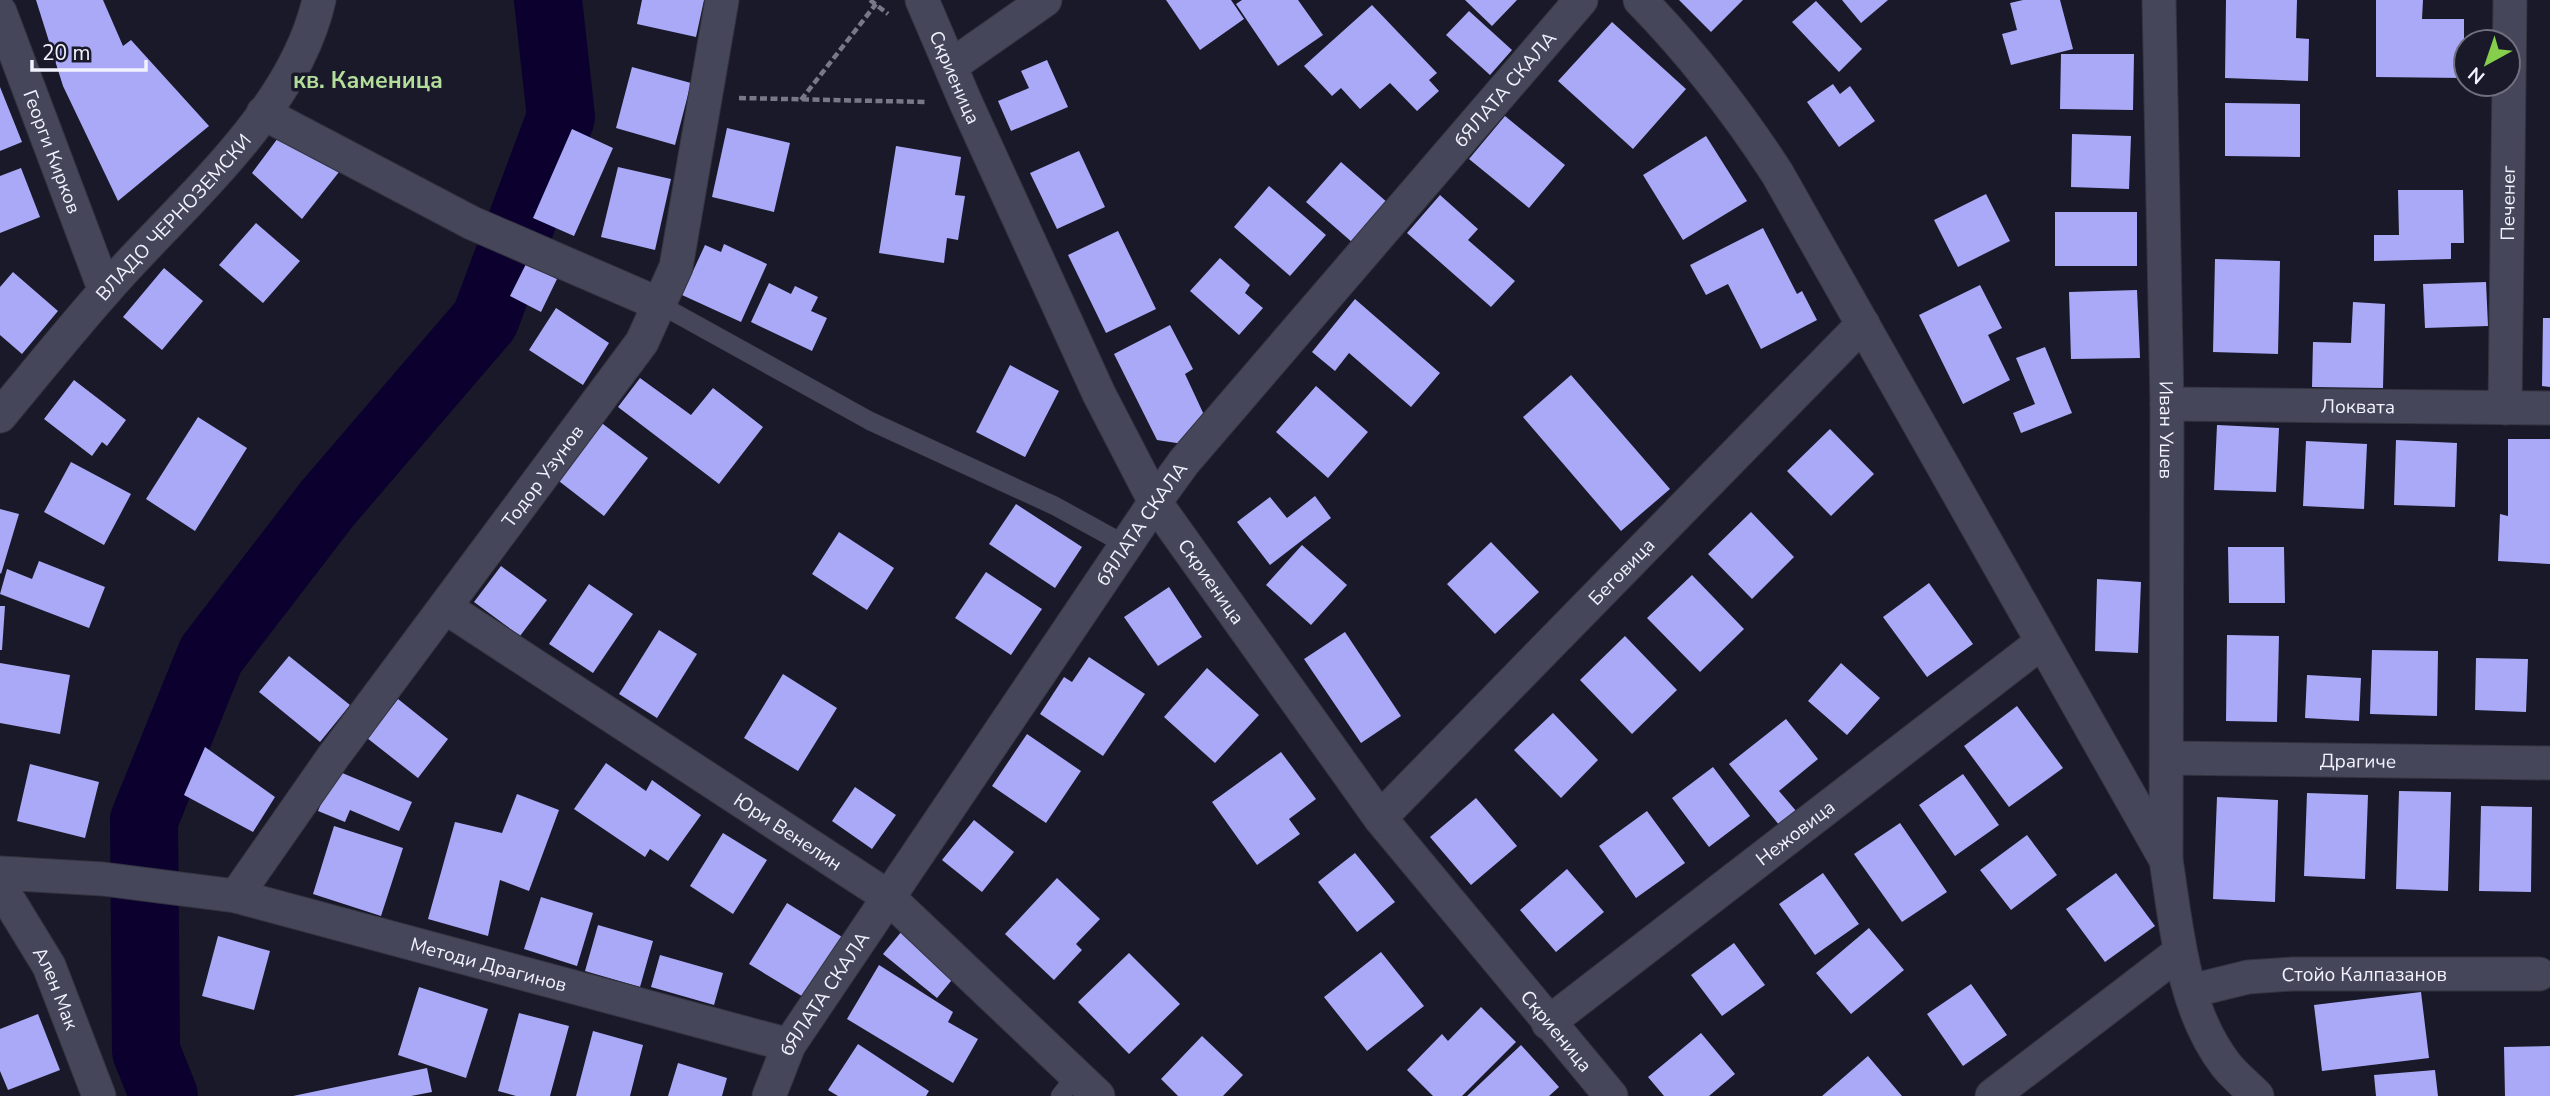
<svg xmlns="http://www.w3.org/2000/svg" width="2550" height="1096" viewBox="0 0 2550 1096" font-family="'Nunito Sans',sans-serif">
<rect width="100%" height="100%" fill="#19192a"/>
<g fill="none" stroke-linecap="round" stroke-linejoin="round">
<path stroke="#0b002e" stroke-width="68" d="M164 1096 146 1051 144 820 211 655 327 504 485 320 561 117 548 0"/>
</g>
<path fill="#aaa9f7" d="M36 0H103L123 46 131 40 209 126 118 201 63 86Z
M642 0H704L696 37 637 24Z
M1166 0H1231L1244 19 1200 50Z
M1242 0H1298L1323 35 1278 66 1236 4Z
M1465 0H1517L1492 26Z
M1679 0H1743L1711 32Z
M1842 0H1888L1861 23Z
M2023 0H2060L2073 49 2011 65 2002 34 2017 30 2010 3Z
M2226 0H2297L2296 38 2309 39 2308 81 2225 78Z
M2376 0H2423L2422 19H2464V78L2376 77Z
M1816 1 1862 49 1839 72 1792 22Z
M1372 5 1437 73 1429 80 1439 91 1417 111 1390 83 1360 109 1341 88 1332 96 1304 66Z
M1469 11 1512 50 1490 75 1446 35Z
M1612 22 1686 89 1633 149 1558 81Z
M2061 54H2134L2133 110 2060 109Z
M1047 60 1068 107 1011 131 998 101 1029 88 1021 71Z
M632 67 691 83 675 145 616 128Z
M1833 84 1840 94 1850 86 1875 121 1839 147 1807 102Z
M0 87 22 142 0 151Z
M2225 103 2300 104V157L2225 156Z
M1505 116 1565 165 1529 208 1469 159Z
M727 128 790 143 774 212 712 197Z
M572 129 613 148 574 236 533 218Z
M2072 134 2131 136 2129 189 2071 187Z
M1706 136 1747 201 1683 240 1643 175Z
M278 138 339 172 302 219 252 173Z
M896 146 961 157 955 195 965 196 958 240 947 238 944 263 879 253Z
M1079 151 1105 207 1057 229 1030 173Z
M1341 162 1388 203 1353 243 1306 202Z
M618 167 671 179 655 250 601 237Z
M21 168 40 217 0 233V176Z
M1269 186 1326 235 1290 276 1234 227Z
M2398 190H2463L2464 243H2451V259L2374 261V235H2399Z
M1986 194 2010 241 1958 267 1934 220Z
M1440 195 1478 229 1468 240 1515 281 1491 307 1407 233Z
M2055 212H2137V266H2055Z
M256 223 300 261 263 303 219 265Z
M1763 228 1797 294 1802 291 1817 320 1761 349 1728 284 1706 295 1690 265Z
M1118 231 1156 309 1106 333 1068 255Z
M724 244 767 264 741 322 682 295 705 245 721 252Z
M1220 258 1250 285 1245 293 1263 308 1239 335 1190 291Z
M2215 259 2280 261 2278 354 2213 352Z
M526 264 557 279 541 312 510 296Z
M164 268 203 301 162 350 123 317Z
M13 272 58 311 22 354 0 335V287Z
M2486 282 2488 326 2425 328 2423 284Z
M769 283 791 294 795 286 818 297 811 311 827 318 812 351 751 322Z
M1980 285 2002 328 1988 335 2010 380 1963 404 1919 315Z
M2137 290 2140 358 2071 359 2069 292Z
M1355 299 1440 373 1411 407 1349 353 1335 371 1312 352Z
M2353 302 2385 304 2383 388 2312 387 2313 342 2351 343Z
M556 308 609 343 583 385 529 350Z
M2543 318H2550V387L2542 386Z
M1170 325 1193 369 1185 374 1205 417 1183 444 1157 440 1114 354Z
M2045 347 2072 413 2021 433 2013 413 2035 404 2016 358Z
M1010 365 1059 391 1025 457 976 432Z
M1571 375 1670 489 1621 531 1523 417Z
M640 378 691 415 713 388 763 427 719 484 618 407Z
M74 380 126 420 107 446 102 442 92 456 44 419Z
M1316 386 1368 432 1328 478 1276 432Z
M198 417 247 448 195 531 146 499Z
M599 421 648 458 604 516 555 478Z
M2217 425 2279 428 2276 492 2214 490Z
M1830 429 1874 474 1831 516 1787 471Z
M2508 439H2550V564L2498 561 2500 514 2508 516Z
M2396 440 2457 443 2455 507 2394 505Z
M2306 441 2367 444 2364 509 2303 506Z
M71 462 131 494 104 545 44 512Z
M1315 496 1331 518 1270 565 1237 522 1270 497 1287 518Z
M1016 504 1082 547 1055 588 989 544Z
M0 509 19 514 1 574 0 573Z
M1751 512 1794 557 1752 599 1708 554Z
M839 532 894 568 867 610 812 574Z
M1491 542 1539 592 1495 634 1447 584Z
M1302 545 1347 585 1311 625 1266 585Z
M2228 547H2284L2285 603H2229Z
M39 561 105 587 89 628 0 594 7 569 32 579Z
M501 566 547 600 520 636 474 602Z
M986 572 1042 609 1011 655 955 618Z
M1692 575 1744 629 1700 672 1647 618Z
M2097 579 2141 582 2138 653 2095 651Z
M1929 583 1973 644 1927 677 1883 617Z
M589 584 633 614 593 673 549 644Z
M1169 587 1202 637 1158 666 1124 617Z
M0 606H5L2 650H0Z
M659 630 697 654 657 718 619 694Z
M1345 632 1401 716 1361 743 1304 659Z
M2227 635 2279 636 2277 722 2226 721Z
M1625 636 1677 690 1632 734 1580 680Z
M2372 650 2438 651 2437 716 2370 714Z
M289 656 350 705 320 742 259 692Z
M1089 657 1145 694 1103 756 1040 714 1064 677 1072 682Z
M2476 658 2528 659 2526 712 2475 710Z
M0 663 70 675 60 734 0 723Z
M1841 663 1880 698 1847 735 1808 701Z
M1207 668 1259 715 1215 763 1164 717Z
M783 674 837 708 798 771 744 738Z
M2307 675 2361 678 2359 721 2305 718Z
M398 699 448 739 418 778 367 738Z
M2017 706 2063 768 2009 807 1964 746Z
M1553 713 1598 760 1561 798 1514 750Z
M1786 719 1818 759 1779 791 1797 812 1780 826 1729 764Z
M1027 734 1081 771 1046 823 992 786Z
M205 747 275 797 253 832 184 795Z
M1281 752 1316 799 1289 819 1300 834 1257 865 1212 802Z
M606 763 646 791 652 780 701 815 668 861 650 849 645 857 574 809Z
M30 764 99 782 85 838 17 821Z
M1713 767 1750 816 1709 847 1672 798Z
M335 770 412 802 399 831 350 810 345 822 318 811Z
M1963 774 1999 825 1955 856 1919 805Z
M855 787 896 815 872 849 832 821Z
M2399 791 2451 792 2448 891 2396 889Z
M2307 793 2368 795 2365 879 2304 876Z
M517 794 559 810 529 891 500 880 488 936 428 919 455 822 502 833Z
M2217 797 2278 800 2275 902 2213 899Z
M1476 798 1517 846 1471 885 1430 837Z
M2481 806 2532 807 2531 892 2479 891Z
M1647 811 1685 863 1636 898 1599 846Z
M974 820 1014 852 982 892 942 860Z
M1900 823 1947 892 1902 922 1854 854Z
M334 826 403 848 381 916 313 894Z
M723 833 767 860 733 914 690 886Z
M2027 835 2057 875 2011 910 1980 870Z
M1355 853 1395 902 1357 932 1318 882Z
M1567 869 1604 912 1556 952 1520 910Z
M1823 873 1859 924 1815 955 1779 904Z
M2116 873 2155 926 2105 962 2066 909Z
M1057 878 1100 919 1076 944 1082 950 1054 980 1005 934Z
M541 897 593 913 577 966 524 949Z
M787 903 847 940 810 1001 749 964Z
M598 925 653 941 640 987 585 971Z
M1869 928 1904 970 1851 1014 1816 973Z
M902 931 956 975 937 998 883 954Z
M218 936 270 951 254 1010 202 996Z
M1734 943 1765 985 1722 1016 1691 975Z
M1381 952 1424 1006 1367 1051 1324 997Z
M1129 953 1180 1004 1129 1054 1078 1002Z
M660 955 723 973 714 1005 651 987Z
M879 965 953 1012 948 1022 978 1039 953 1083 847 1019Z
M1971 984 2007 1035 1963 1066 1927 1014Z
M419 987 488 1009 466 1078 398 1055Z
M2421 992 2429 1058 2322 1071 2314 1005Z
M1481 1007 1516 1042 1462 1096H1433L1407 1070 1442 1034 1448 1041Z
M519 1013 569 1026 550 1096H516L498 1091Z
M38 1014 60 1070 8 1090 0 1071V1029Z
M593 1031 643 1045 630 1096H576Z
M1701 1033 1735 1074 1709 1096H1664L1648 1077Z
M1202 1036 1243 1075 1223 1096H1178L1161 1079Z
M858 1044 929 1091 926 1096H838L828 1090Z
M1521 1045 1559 1087 1549 1096H1467Z
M2550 1046V1096H2505L2504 1047Z
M1868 1056 1902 1096H1822Z
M678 1063 727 1078 722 1096H668Z
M427 1068 432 1092 411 1096H293Z
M2435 1070 2438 1096H2376L2374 1075Z"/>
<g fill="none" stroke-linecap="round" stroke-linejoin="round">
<defs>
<path id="lane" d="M659 304 870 421 1055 506 1126 545
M1060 1096 1076 1075"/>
<g id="street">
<path id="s1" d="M922 0 966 103 1099 394 1155 502 1380 818 1611 1096"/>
<path d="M1640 0C1693 54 1736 110 1777 173L2166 860C2177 929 2182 1008 2226 1065 2235 1076 2247 1086 2257 1096"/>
<path id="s2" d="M2159 0 2167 404 2166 858"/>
<path id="s3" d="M0 12 105 291"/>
<path d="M951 66 1045 0"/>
<path d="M263 113 472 223 659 304"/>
<path id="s4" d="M2167 404 2550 408"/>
<path id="s5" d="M2505 408 2510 0"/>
<path id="s6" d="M0 416C40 368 79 319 121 273 192 195 295 107 319 0"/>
<path id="s7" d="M445 607 887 896 1098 1096"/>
<path id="s8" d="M2167 758 2550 763"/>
<path id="s9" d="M1380 818 1863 324"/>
<path id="s10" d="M0 873 103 879 236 896 789 1045"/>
<path id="s11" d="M0 886 49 966 99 1096"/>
<path id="s12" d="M236 896 333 757 642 342 676 267 722 0"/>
<path id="s13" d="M2191 991 2248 977 2293 974H2539"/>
<path id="s14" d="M1548 1023 2042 642"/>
<path id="s15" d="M769 1096 789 1045 1155 502 1184 462 1581 0"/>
<path d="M1992 1096 2180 952"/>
</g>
</defs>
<use href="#lane" stroke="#343441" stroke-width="19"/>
<use href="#street" stroke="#343441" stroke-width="35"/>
<path stroke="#787987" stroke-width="4.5" stroke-dasharray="7 3.5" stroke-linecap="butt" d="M870 0 888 14
M739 98 927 102
M801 100 876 4"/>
<use href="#lane" stroke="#454659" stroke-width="18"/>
<use href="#street" stroke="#454659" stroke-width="33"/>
</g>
<g text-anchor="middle" stroke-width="7" stroke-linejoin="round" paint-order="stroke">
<g font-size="19" fill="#f1f2fe" stroke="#19192a">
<text dy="7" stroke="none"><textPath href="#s1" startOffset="84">Скриеница</textPath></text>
<text dy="7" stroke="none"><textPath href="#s15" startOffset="1251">бЯЛАТА СКАЛА</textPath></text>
<text dy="7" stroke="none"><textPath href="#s3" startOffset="149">Георги Кирков</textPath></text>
<text dy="7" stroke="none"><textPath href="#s5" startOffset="205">Печенег</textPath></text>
<text dy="7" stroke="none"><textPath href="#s6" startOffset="264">ВЛАДО ЧЕРНОЗЕМСКИ</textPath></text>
<text dy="7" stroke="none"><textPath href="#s4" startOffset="191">Локвата</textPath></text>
<text dy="7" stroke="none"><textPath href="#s2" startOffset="430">Иван Ушев</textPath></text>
<text dy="7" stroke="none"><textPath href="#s12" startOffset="520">Тодор Узунов</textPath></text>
<text dy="7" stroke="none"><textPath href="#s15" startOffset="684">бЯЛАТА СКАЛА</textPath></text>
<text dy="7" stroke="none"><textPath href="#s9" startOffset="345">Беговица</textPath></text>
<text dy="7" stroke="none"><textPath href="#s1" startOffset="651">Скриеница</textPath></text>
<text dy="7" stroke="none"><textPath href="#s8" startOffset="191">Драгиче</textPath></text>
<text dy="7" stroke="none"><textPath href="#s7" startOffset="410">Юри Венелин</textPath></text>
<text dy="7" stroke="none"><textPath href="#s14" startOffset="312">Нежовица</textPath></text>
<text dy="7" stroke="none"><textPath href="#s10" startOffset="499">Методи Драгинов</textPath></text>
<text dy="7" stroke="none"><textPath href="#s13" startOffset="175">Стойо Калпазанов</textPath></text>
<text dy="7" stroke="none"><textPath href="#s11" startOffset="117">Ален Мак</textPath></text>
<text dy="7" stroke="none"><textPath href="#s15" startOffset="117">бЯЛАТА СКАЛА</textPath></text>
<text dy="7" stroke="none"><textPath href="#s1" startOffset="1218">Скриеница</textPath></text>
</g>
<g font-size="23" font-weight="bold" fill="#b3dd9a" stroke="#19192a">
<text x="368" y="88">кв. Каменица</text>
</g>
</g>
<g transform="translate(2487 63) rotate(220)"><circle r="33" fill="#19192a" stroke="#6f707f" stroke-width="2"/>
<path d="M0-5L12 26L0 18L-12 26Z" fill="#85cf4c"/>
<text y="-10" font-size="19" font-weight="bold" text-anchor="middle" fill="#f1f2fe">N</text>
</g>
<path d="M32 60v10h114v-10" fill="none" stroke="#f1f2fe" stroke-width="3.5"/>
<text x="42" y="60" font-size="21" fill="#f1f2fe" stroke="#19192a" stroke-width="5" paint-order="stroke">20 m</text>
</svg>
